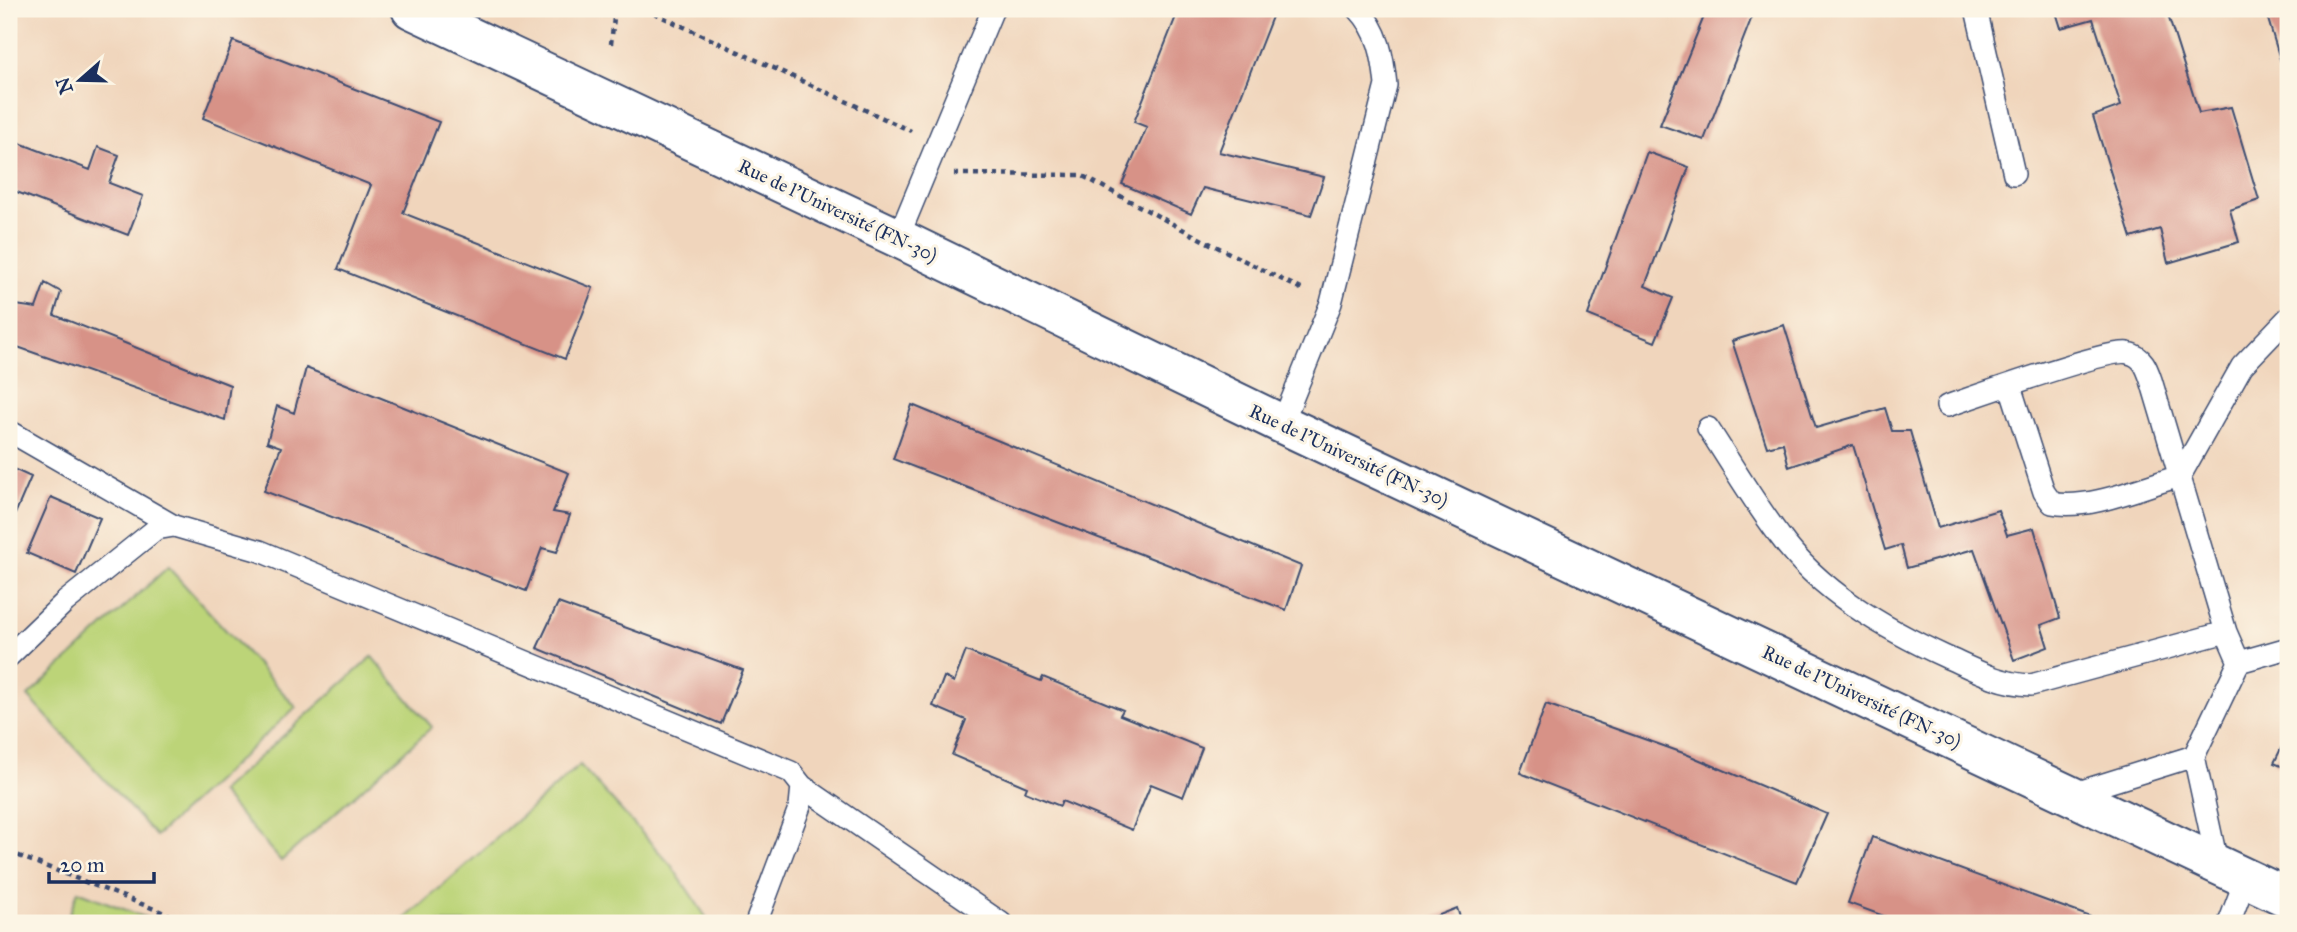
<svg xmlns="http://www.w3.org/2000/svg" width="2297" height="932" viewBox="0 0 2297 932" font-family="'IM FELL Great Primer',serif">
<rect width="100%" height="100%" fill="#fcf5e5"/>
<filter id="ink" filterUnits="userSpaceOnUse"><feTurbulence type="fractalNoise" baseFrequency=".0143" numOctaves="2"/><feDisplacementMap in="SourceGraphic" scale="14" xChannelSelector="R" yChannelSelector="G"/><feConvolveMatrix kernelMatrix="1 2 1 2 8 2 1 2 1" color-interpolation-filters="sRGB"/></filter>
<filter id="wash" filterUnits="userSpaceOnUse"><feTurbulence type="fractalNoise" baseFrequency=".00686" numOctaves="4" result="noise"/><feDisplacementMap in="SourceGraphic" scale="28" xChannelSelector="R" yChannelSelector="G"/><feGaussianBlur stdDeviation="1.57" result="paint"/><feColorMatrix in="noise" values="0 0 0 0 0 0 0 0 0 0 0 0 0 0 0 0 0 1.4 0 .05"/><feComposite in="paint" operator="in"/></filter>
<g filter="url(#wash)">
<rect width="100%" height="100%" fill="#f4ebd2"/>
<path fill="#f0d5bc" d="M9 9H2288V923H9Z"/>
<path fill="#bcd478" stroke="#6c826b" stroke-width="2" d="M168 567 296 707 156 836 28 696Z
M372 657 432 727 281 861 220 792Z
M580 765 671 865 710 923H400Z
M78 891 159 923H66Z"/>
<g id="blocks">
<path fill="#d79287" d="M1179 9H1275L1219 152 1324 177 1311 215 1203 188 1191 214 1122 184 1147 127 1134 122Z
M1707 9H1755L1704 140 1660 125Z
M2055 9H2166L2199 113 2231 107 2259 200 2230 210 2239 242 2168 263 2160 229 2131 238 2093 116 2121 106 2093 19 2061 28Z
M2265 9H2288V86Z
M233 41 439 122 403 213 593 288 565 359 338 269 371 185 203 118Z
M9 139 90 170 98 147 119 155 109 183 143 196 128 235 9 189Z
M1647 152 1689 167 1645 286 1673 298 1655 342 1588 315Z
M45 283 61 292 54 315 230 385 225 420 9 344V304L36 308Z
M1784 325 1816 428 1885 408 1892 431H1910L1938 528 1998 510 2007 535 2034 528 2060 618 2041 625 2048 647 2014 660 1974 549 1907 568 1901 545 1885 550 1853 445 1789 467 1783 443 1767 447 1732 341Z
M306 368 569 473 553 512 570 515 557 552 542 548 526 591 264 491 281 447 267 442 277 406 294 413Z
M912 405 1301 566 1286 610 893 459Z
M9 467 31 477 9 528Z
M51 497 100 518 76 574 27 553Z
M558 603 743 670 721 724 537 648Z
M966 651 1041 681 1043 677 1123 710 1120 715 1202 748 1183 797 1151 784 1132 830 1062 801 1060 806 1025 792 1027 787 952 755 966 720 933 706 944 677 954 682Z
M1546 704 1686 754 1827 814 1797 882 1520 773Z
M2288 734V769L2274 763Z
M1872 837 2107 923H1903L1848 903Z
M1457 908 1462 923H1419Z"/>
</g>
</g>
<g filter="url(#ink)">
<use href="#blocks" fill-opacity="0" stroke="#3c4b6f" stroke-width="2"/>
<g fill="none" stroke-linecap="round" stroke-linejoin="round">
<defs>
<path id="service" d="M1976 9 2014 174
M898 238 993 9
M2010 386 2044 492 2052 503C2088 511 2144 486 2180 476L2242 366 2288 318
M1947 406C1974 397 2110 348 2128 353 2143 356 2147 368 2151 380L2226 632 2239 662
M1282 424 1331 303 1386 85C1383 56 1379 31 1358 9
M1708 428C1731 463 1753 501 1779 535 1819 591 1885 629 1946 657 1975 670 2000 684 2031 685L2226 632
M9 431 174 526
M9 656 65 602 156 529 174 526 260 551 791 772 802 786 800 806 756 923
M802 786 1001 923
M2072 794 2194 756
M2217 862 2194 756 2239 662 2288 648
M2229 923 2246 878"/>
<path id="minor" d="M411 9 898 238 1282 424 2288 898"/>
</defs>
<use href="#service" stroke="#3c4b6f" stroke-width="24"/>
<use href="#minor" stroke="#3c4b6f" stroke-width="42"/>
<path stroke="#3c4b6f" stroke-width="4.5" stroke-dasharray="5 5" stroke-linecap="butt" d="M645 9 911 131
M611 44 615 9
M954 174 1081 175 1199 238 1305 291
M9 852 190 923"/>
<use href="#service" stroke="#fff" stroke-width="21"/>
<use href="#minor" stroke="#fff" stroke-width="38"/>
</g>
</g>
<g text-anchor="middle" stroke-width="6" stroke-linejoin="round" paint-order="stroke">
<g font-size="19" fill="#1b2f5e" stroke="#fcf5e5">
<text transform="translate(838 210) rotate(25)" y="7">Rue de l'Université (FN-30)</text>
<text transform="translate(1349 455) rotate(25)" y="7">Rue de l'Université (FN-30)</text>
<text transform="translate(1862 696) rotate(25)" y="7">Rue de l'Université (FN-30)</text>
</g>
</g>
<rect width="2297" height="932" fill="none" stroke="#fcf5e5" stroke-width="35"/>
<g transform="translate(80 80) rotate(250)" stroke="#fcf5e5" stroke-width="5" paint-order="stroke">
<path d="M0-5L12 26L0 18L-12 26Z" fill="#1b2f5e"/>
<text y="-10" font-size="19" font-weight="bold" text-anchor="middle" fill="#1b2f5e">N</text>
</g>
<path d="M49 872v10h105v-10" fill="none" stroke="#1b2f5e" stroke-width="3.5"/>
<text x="60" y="872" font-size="21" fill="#1b2f5e" stroke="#fcf5e5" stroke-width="5" paint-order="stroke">20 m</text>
</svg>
